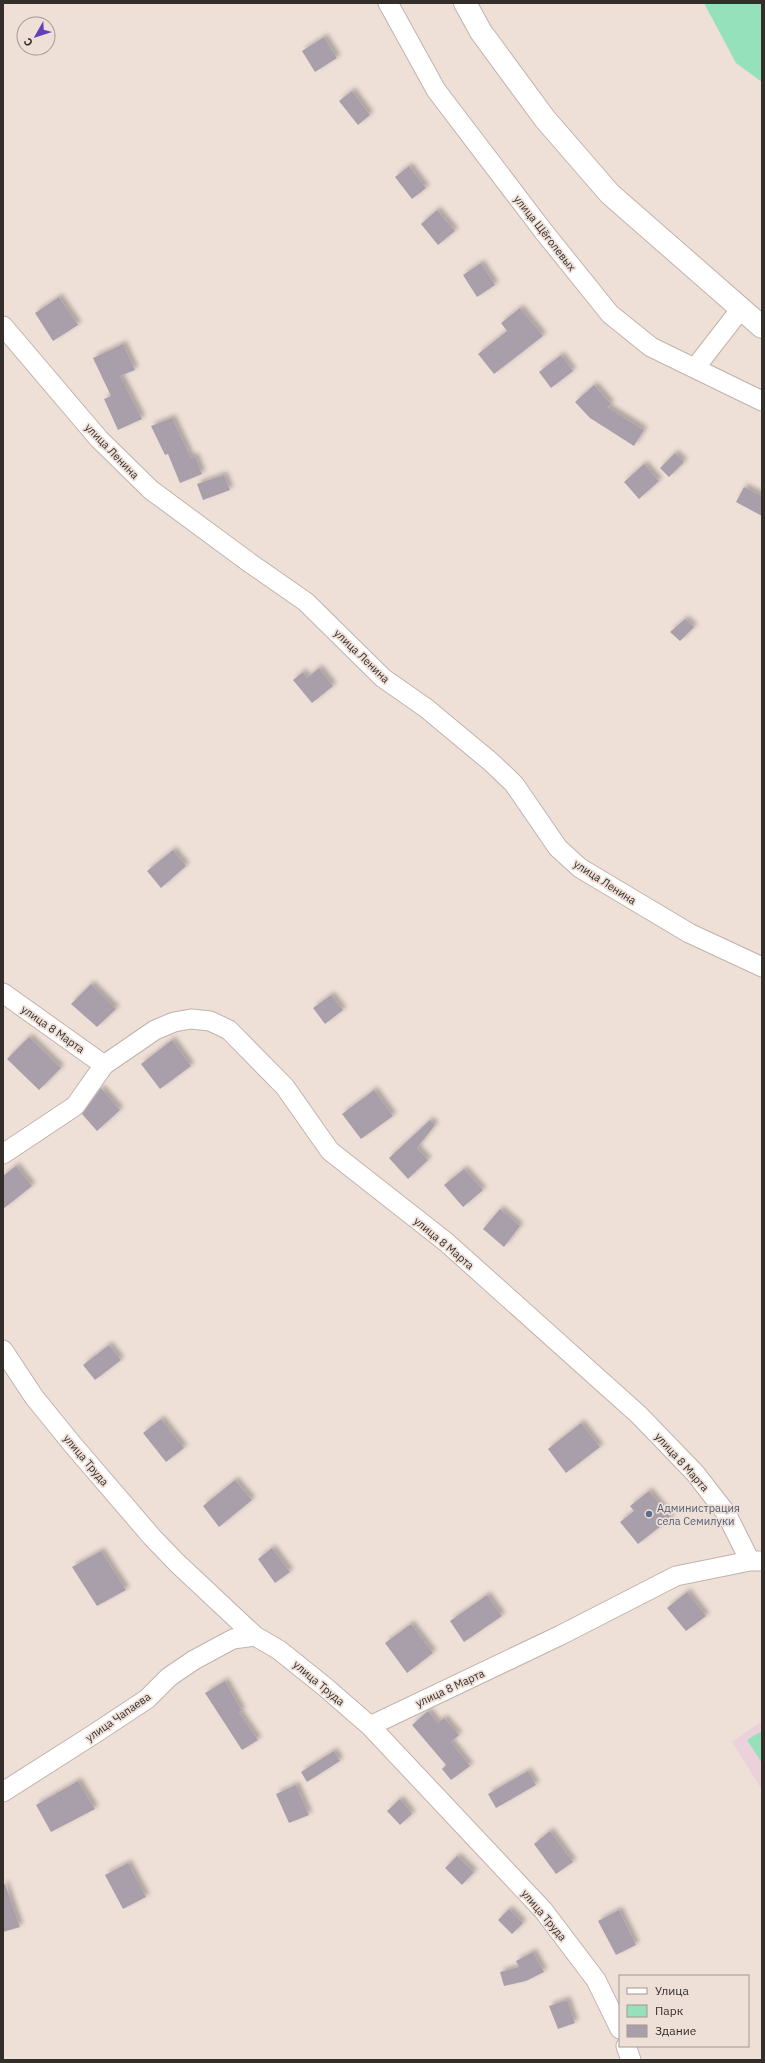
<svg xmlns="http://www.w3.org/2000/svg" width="765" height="2063" viewBox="0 0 765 2063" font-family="'IBM Plex Sans',sans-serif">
<defs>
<filter id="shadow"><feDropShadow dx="3.5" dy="-3.5" stdDeviation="2" flood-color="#0004"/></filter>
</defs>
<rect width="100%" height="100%" fill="#eedfd7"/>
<path fill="#ead1da" d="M762 1721V1790L732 1742Z"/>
<path fill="#94e1bb" d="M704 3H762V82L736 63Z
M762 1731V1763L747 1740Z"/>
<path fill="#a99faa" filter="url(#shadow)" d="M324 37 337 58 315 72 302 51Z
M352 91 370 115 358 125 339 101Z
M409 166 426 188 412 199 395 177Z
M437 210 455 231 438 245 421 224Z
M481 263 495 285 477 297 463 275Z
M59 297 78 325 53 341 35 313Z
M520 308 543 336 494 374 478 354 507 331 501 323Z
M123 344 135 370 120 376 142 419 118 430 104 399 111 396 93 358Z
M561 355 573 371 551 388 539 372Z
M594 385 611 404 607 407 644 430 634 446 590 418 575 402Z
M172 418 191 458 195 456 202 474 180 483 168 454 165 455 151 426Z
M675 453 684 462 669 477 660 468Z
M644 464 659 481 639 499 624 482Z
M224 475 230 490 203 500 197 484Z
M744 487 762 496V516L736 502Z
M685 619 694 627 680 641 670 632Z
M319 668 333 686 312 703 293 680 303 672 307 678Z
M173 850 186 866 161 888 147 871Z
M91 984 116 1009 97 1027 71 1004Z
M331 995 343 1010 325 1024 313 1008Z
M29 1037 61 1068 39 1090 7 1059Z
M172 1040 191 1066 160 1089 141 1064Z
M101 1088 120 1110 97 1131 82 1114Z
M374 1090 393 1116 361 1139 342 1114Z
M430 1120 435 1125 417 1148 428 1160 408 1179 389 1158Z
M16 1166 32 1186 3 1209V1176Z
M464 1169 483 1190 463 1207 444 1185Z
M500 1209 520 1226 504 1247 483 1229Z
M109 1345 121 1360 95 1380 83 1365Z
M161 1419 184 1448 166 1462 143 1433Z
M581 1423 600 1447 566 1473 548 1449Z
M235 1480 252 1500 219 1527 203 1506Z
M649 1491 671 1518 638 1544 620 1522 634 1511 630 1506Z
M272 1548 290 1572 275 1583 258 1559Z
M101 1551 126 1590 97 1606 72 1567Z
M687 1592 706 1616 686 1631 667 1608Z
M487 1595 502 1616 464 1642 450 1621Z
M411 1624 433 1653 407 1673 385 1643Z
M225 1681 242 1711 239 1712 258 1740 242 1750 205 1693Z
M428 1711 438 1723 444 1718 459 1735 451 1742 470 1766 451 1780 442 1769 446 1765 412 1725Z
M334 1751 340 1761 307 1782 301 1772Z
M528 1771 536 1785 496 1808 488 1794Z
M78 1781 95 1809 51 1832 36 1805Z
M296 1785 309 1815 289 1823 276 1794Z
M400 1799 412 1814 400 1825 387 1811Z
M550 1831 573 1862 556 1874 534 1844Z
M457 1856 474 1872 462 1885 445 1868Z
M128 1863 146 1897 123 1909 105 1875Z
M3 1884H5L20 1927 3 1932Z
M509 1909 523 1923 512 1934 498 1920Z
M619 1910 636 1945 616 1955 598 1921Z
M533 1952 544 1972 526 1981 504 1986 500 1972 519 1967 516 1961Z
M567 2000 575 2023 558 2029 549 2006Z"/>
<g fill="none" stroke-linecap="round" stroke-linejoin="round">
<defs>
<path id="street" d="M388 3 436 90 544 232 610 314 651 347 762 401
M3 326 99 439 151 490 250 563 306 602 383 678 426 708 491 762 514 784 558 848 580 868 689 933 762 967
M695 368 740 310
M3 993 104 1065
M3 1154 75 1106 104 1065 155 1030 174 1022 191 1019 210 1021 229 1030 285 1087 330 1151 446 1242 639 1415 695 1473 726 1513 750 1561
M3 1350 34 1397 73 1445 152 1537 177 1563 255 1636 279 1650 324 1686 370 1726 543 1910 596 1980 620 2029
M370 1726 561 1635 676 1576 750 1561H762
M3 1792 94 1734 147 1699 169 1677 194 1660 233 1639 255 1636
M626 2046 631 2060"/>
<path id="secondary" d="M465 3 481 32 545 119 610 194 762 327"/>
</defs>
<use href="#street" stroke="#c1b3ab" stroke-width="21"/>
<use href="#secondary" stroke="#c1b3ab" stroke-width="24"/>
<use href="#street" stroke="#fff" stroke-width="19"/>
<use href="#secondary" stroke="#fff" stroke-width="22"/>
</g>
<circle fill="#5c6f8a" stroke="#eedfd7" stroke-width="1.5" cx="649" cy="1514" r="4"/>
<g text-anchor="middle" stroke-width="3.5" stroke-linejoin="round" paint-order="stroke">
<g font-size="11" fill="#342e2b" stroke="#eedfd7">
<text transform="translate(545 233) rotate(52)" y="4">улица Щёголевых</text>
<text transform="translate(112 451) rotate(46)" y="4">улица Ленина</text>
<text transform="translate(362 656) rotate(44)" y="4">улица Ленина</text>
<text transform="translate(605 882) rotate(33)" y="4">улица Ленина</text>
<text transform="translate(53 1029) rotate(35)" y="4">улица 8 Марта</text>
<text transform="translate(444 1243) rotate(40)" y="4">улица 8 Марта</text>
<text transform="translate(86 1460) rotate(50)" y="4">улица Труда</text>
<text transform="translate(682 1462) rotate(48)" y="4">улица 8 Марта</text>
<text transform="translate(319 1683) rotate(40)" y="4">улица Труда</text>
<text transform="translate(450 1688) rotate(-25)" y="4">улица 8 Марта</text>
<text transform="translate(118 1717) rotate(-35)" y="4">улица Чапаева</text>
<text transform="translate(544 1915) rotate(50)" y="4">улица Труда</text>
</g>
<g font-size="11" fill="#4e5e75" stroke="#eedfd7" text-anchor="start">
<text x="657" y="1512">Администрация<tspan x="657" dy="13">села Семилуки</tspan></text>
</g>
</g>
<rect width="765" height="2063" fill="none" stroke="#342e2b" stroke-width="8"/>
<rect x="619" y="1975" width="130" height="72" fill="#eedfd7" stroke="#a49892"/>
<rect x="627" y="1988" width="20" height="6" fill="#ffffff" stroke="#a49892"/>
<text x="655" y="1995" font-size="12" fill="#342e2b">Улица</text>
<rect x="627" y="2005" width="20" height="12" fill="#94e1bb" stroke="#a49892"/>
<text x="655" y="2015" font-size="12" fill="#342e2b">Парк</text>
<rect x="627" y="2025" width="20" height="12" fill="#a99faa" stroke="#a49892"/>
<text x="655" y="2035" font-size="12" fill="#342e2b">Здание</text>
<g transform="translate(36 36) rotate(231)"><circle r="19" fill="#eedfd7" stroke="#a49892"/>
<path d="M0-3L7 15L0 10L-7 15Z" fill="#6340b9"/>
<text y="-6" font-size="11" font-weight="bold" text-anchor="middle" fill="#342e2b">С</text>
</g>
</svg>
